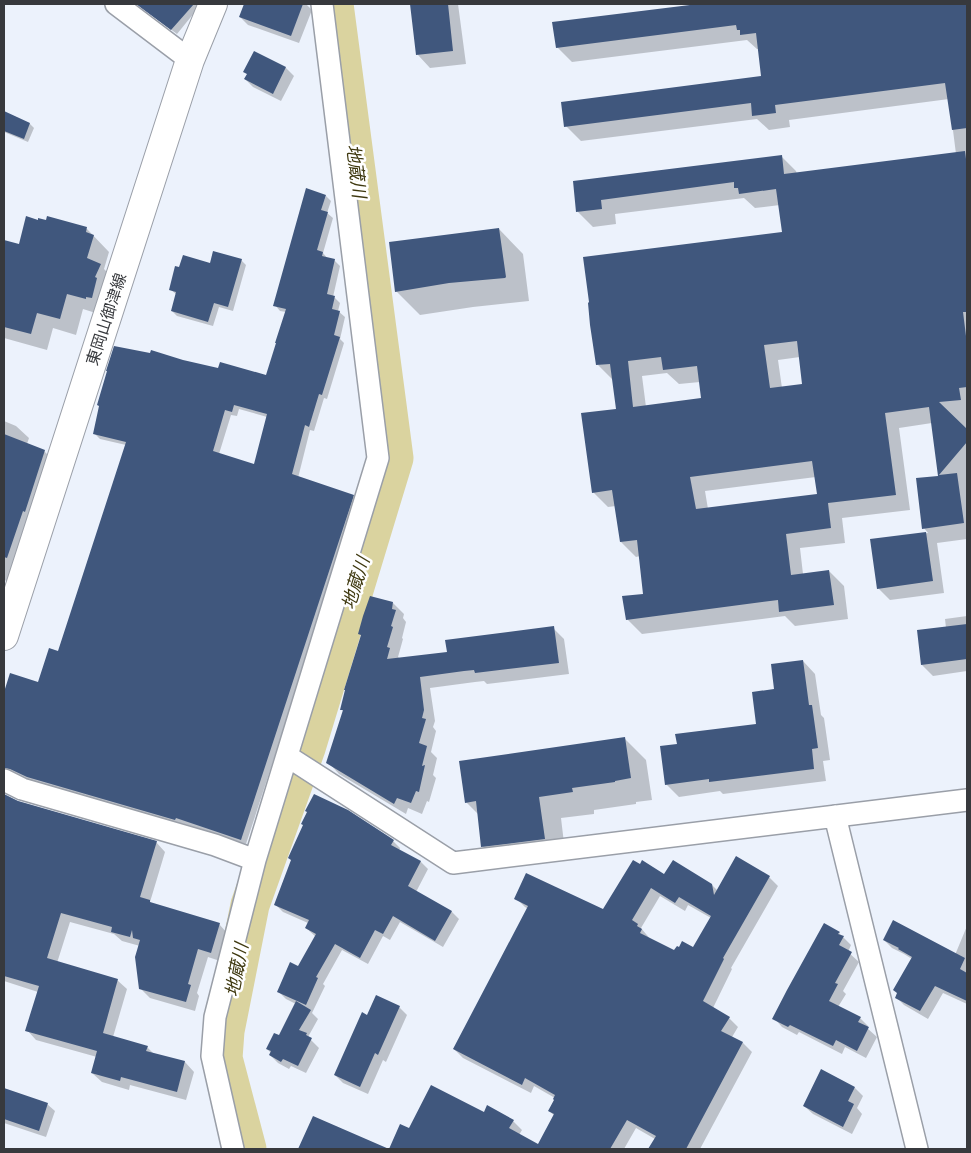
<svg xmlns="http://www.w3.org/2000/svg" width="971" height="1153" viewBox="0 0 971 1153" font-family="'DM Sans','Noto Sans JP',sans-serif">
<rect width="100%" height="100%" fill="#ecf2fc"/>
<path fill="#0003" fill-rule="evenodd" d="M137 4H201L199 7 177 34Z
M245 4H306L312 10 299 43 248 25 240 17Z
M411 4H458L466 64 430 68 418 55Z
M708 4H967V539L937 543 944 593 890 600 878 588 872 540 928 533 924 528 939 477 932 423 899 428 910 510 842 518 845 543 800 548 803 574 829 571 844 586 848 619 795 626 785 616 642 634 627 619 644 595 640 556 636 557 621 542 616 506 608 507 593 492 618 410 613 380 598 365 784 233 780 205 755 208 744 198 615 214 616 224 593 227 578 212 574 182 781 156 796 171 797 174 956 154 949 99 789 120 790 127 769 130 757 119 581 141 566 126 763 78 759 49H757L747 40 572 62 557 47 553 24ZM800 357 804 385 782 388 778 360ZM667 373 679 384 700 382 702 399 646 407 642 376ZM816 477 818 495 708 509 705 491Z
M255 53 286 68 294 76 281 101 253 87 245 79 248 75 245 72Z
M4 113 30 124 34 128 28 142 4 132Z
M326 196 331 201 327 213 333 218 323 253 328 259 334 260 340 266 333 297 335 298 340 303 338 311 345 317 340 339 344 343 327 399 324 398 314 431 310 430 298 478 353 496 358 501 246 844 181 823 180 825 33 782 16 774 7 773 4 771V696L11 675 39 684 59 652 126 445 100 439 94 433 182 362 219 369 267 376 286 312 280 311 275 305ZM239 409 267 417 255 466 219 454 231 415 237 416Z
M39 221 87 229 109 252 104 269 116 281 102 315 83 309 76 335 53 328 47 350 4 338V241L20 245Z
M499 229 523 254 529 301 473 307 420 315 396 291Z
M241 260 246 265 233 311 219 307 213 326 177 316 172 311 177 295 170 289 180 269Z
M4 421 16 426 29 438 27 444 44 451 57 464 15 584 4 580Z
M393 603 404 614 403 618 406 622 402 638 403 639 398 657 400 659 448 653 553 628 564 639 569 674 487 684 484 681 475 682 430 688 435 721 433 727 436 731 431 752 437 758 433 775 436 778 429 802 427 801 422 814 408 808 406 814 339 774 328 762 344 712 341 709 362 636 360 634Z
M967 616V671L933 676 922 665 946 628 945 619Z
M803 661 815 674 821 715 824 718 830 760 823 761 826 781 723 794 720 791 679 797 666 784 678 745 757 725 775 690Z
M624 738 646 760 652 800 636 802V804L594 810V814L561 818 566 860 505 868 482 846 479 815 466 802Z
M4 797 156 842 165 852 150 902 152 904 219 924 228 934 220 961 208 957 197 993 199 996 195 1011 150 998 140 988V946L122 941 114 934 70 922 57 963 117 980 127 989 113 1037 147 1047 154 1054 185 1062 194 1072 186 1100 130 1085 129 1090 102 1082 92 1073 97 1057 36 1040 27 1030 38 992 4 981Z
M393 841 400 848 399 851 421 862 428 869 416 892 452 912 459 919 443 947 400 922 390 940 383 936 368 964 342 950 323 984 325 986 312 1013 318 1019 308 1037 319 1048 306 1073 291 1066 289 1069 278 1063 270 1055 271 1053 267 1049 279 1037 296 1004 286 999 279 992 299 967 316 937 306 928 308 923 283 912 276 905Z
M665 876 712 885 718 891 769 877 778 886 731 968 732 969 713 1008 729 1018 738 1027 732 1037 743 1043 752 1052 700 1149H650L655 1139 636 1128 624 1149H391L401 1126 409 1129 484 1113 513 1121 522 1130 519 1135 538 1146 555 1116 549 1111 555 1098 534 1086 531 1093 463 1058 454 1049 528 909 525 907 516 898 603 911ZM660 896 685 911 688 905 711 918 694 949 675 952 651 940 641 928Z
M967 926V1004L943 993 928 1019 904 1005 896 997 912 959 904 954 892 948 884 940 955 955Z
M839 933 851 945 848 952 859 962 843 991 846 994 838 1007 860 1018 868 1026 867 1028 877 1037 866 1058 845 1047 842 1054 799 1032 797 1035 782 1027 774 1018Z
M399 1007 407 1015 386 1062 383 1060 368 1094 343 1083 335 1075 368 1016Z
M855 1088 863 1096 857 1108 862 1114 852 1134 813 1114 804 1106Z
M4 1089 47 1104 55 1111 46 1137 4 1123Z
M314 1117 386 1149H299Z"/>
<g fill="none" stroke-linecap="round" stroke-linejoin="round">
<path stroke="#dad39f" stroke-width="39" d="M247 1149 223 1058 225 1031 250 905 306 748 394 458 334 4"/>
</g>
<path fill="#40577d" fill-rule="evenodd" d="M136 4H194L171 30Z
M244 4H303L291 36 239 17Z
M410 4H448L453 51 416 55Z
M698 4H967V128L952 130 945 83 775 105 776 113 752 116 751 103 564 127 561 102 761 76 756 33 740 35V30H737L736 25 556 48 552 22Z
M254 51 286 67 273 94 244 79 247 74 243 72Z
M4 111 30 123 24 139 4 131Z
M965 151 967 167V312H963L967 344V387L959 388 961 400 939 402 967 429V442L939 475 957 473 964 523 922 529 916 478 938 476 929 407 885 413 896 495 828 503 831 528 786 534 791 575 829 570 834 605 779 612 778 600 626 620 622 596 643 594 637 540 620 542 612 490 592 493 581 413 616 409 610 364 596 365 590 325 588 303 589 302 583 257 782 232 776 189 739 194 738 188H734V182L601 200 602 209 576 212 573 181 782 155 784 174ZM797 341 802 384 770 388 764 345ZM661 357 663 370 697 366 701 398 633 407 628 361ZM812 461 817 494 696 509 690 477Z
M306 188 326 195 321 210 328 212 317 250 323 252 322 256 335 259 327 294 335 296 332 309 340 311 334 335 340 337 322 395 319 394 309 427 305 425 292 474 354 495 241 840 176 818 175 820 27 777 10 769 4 768V692L10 673 38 682 49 648 58 651 126 442 93 434 99 406 97 405 107 371H106L114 346 150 353 151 350 183 360 218 368 220 362 266 375 276 343H275L286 309 273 306ZM234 405 267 414 254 464 213 451 225 410 232 412Z
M26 216 38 220V218L46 220 47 216 87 227 86 232 94 235 87 258 101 264 95 277 97 278 92 298 86 297V299L67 294 60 319 37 313 31 334 4 327V240L19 244Z
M499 228 506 277 505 278 449 283 395 292 389 242Z
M213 251 242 259 228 307 214 303 208 322 171 311 176 292 169 290 175 266 179 267 183 255 210 263Z
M4 434 45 450 25 512 23 511 7 558 4 557Z
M926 532 933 581 877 589 870 539Z
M370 596 393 602 392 609 396 610 391 626 393 627 387 647 390 648 387 659 447 652 445 640 554 626 559 663 475 673 474 670 464 671 420 677 424 710 422 718 426 719 419 743 427 746 422 766 425 765 419 792 416 791 411 803 397 798 394 804 326 763 343 710H340L345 690H344L361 635 358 634 363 616Z
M967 624V659L921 665 917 630Z
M803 660 809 705H812L818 748 812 749 814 769 709 782V779L665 785 660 746 677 744 675 734 756 724 752 692 774 689 771 664Z
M625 737 631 778 615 781V782L572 788 573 792 539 797 545 839 481 847 476 801 465 803 459 761Z
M4 794 18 801 157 841 140 897 150 900V902L220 923 211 953 198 949 188 984 191 985 186 1002 139 989 135 957 140 940 133 938 132 930 130 937 111 932 112 927 61 913 47 958 118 979 103 1033 148 1046 146 1051 185 1061 177 1092 121 1077 120 1081 91 1073 97 1051 25 1031 39 986 4 976Z
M314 794 348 810 394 840 391 845 421 861 408 886 452 911 435 941 393 916 383 934 375 930 360 958 335 944 316 977 318 978 306 1005 277 992 290 962 298 966 316 934 305 928 309 920 274 905 291 860 288 858 303 825 301 824 307 812 305 811Z
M736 856 770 876 723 958 724 959 703 1001 730 1017 721 1031 743 1042 686 1149H648L656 1136 627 1120 610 1149H298L313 1116 389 1149 400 1124 409 1128 431 1085 484 1112 487 1105 514 1120 509 1128 538 1144 554 1114 548 1111 554 1100 553 1099 555 1095 525 1078 522 1085 453 1049 528 906 514 899 526 873 603 909 633 860 640 864 642 860 664 874 673 860 712 884 714 895ZM651 888 675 903 679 897 711 916 693 947 682 941 679 947 677 946 674 950 640 933 642 929 637 926 638 924 632 920Z
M893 920 965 958 960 969 967 973V1001L935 986 920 1011 895 998 897 993 893 990 912 957 898 949 899 948 883 940Z
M824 923 840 932 838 934 844 936 839 945 852 952 835 983 838 984 829 1001 861 1017 858 1022 869 1027 857 1051 836 1040 833 1046 790 1025 788 1027 772 1019 787 990Z
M376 995 400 1006 378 1055 375 1053 360 1087 334 1075 362 1012 367 1015Z
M296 1001 311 1010 299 1030 307 1033 306 1035 312 1038 298 1066 283 1059 281 1062 269 1055 271 1051 266 1049 274 1033 279 1035Z
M821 1069 855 1087 848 1101 854 1104 843 1127 803 1106Z
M4 1088 48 1103 39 1131 4 1119Z"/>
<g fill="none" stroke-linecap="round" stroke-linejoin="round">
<defs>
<path id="minor" d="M116 4 190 60
M287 756 453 863 967 800
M4 780 22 789 215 845 255 860
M835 816 917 1149
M233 1149 212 1056 215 1017 255 860 378 458 322 4"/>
<path id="major" d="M4 636 190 60 213 4"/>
</defs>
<use href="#minor" stroke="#9a9fa8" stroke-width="24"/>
<use href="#major" stroke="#9a9fa8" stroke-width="30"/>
<use href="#minor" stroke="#fff" stroke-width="21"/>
<use href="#major" stroke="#fff" stroke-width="28"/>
</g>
<g text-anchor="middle" stroke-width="5" stroke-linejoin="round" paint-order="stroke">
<g font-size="16" fill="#37393d" stroke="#fff">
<text transform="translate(106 319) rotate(-72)" y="6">東岡山御津線</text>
</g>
<g font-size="18" font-style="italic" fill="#3f3910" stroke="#fff">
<text transform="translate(356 171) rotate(83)" y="6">地蔵川</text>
<text transform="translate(356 583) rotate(-73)" y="6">地蔵川</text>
<text transform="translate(237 970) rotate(-79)" y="6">地蔵川</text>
</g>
</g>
<rect width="971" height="1153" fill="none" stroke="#37393d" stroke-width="10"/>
</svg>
